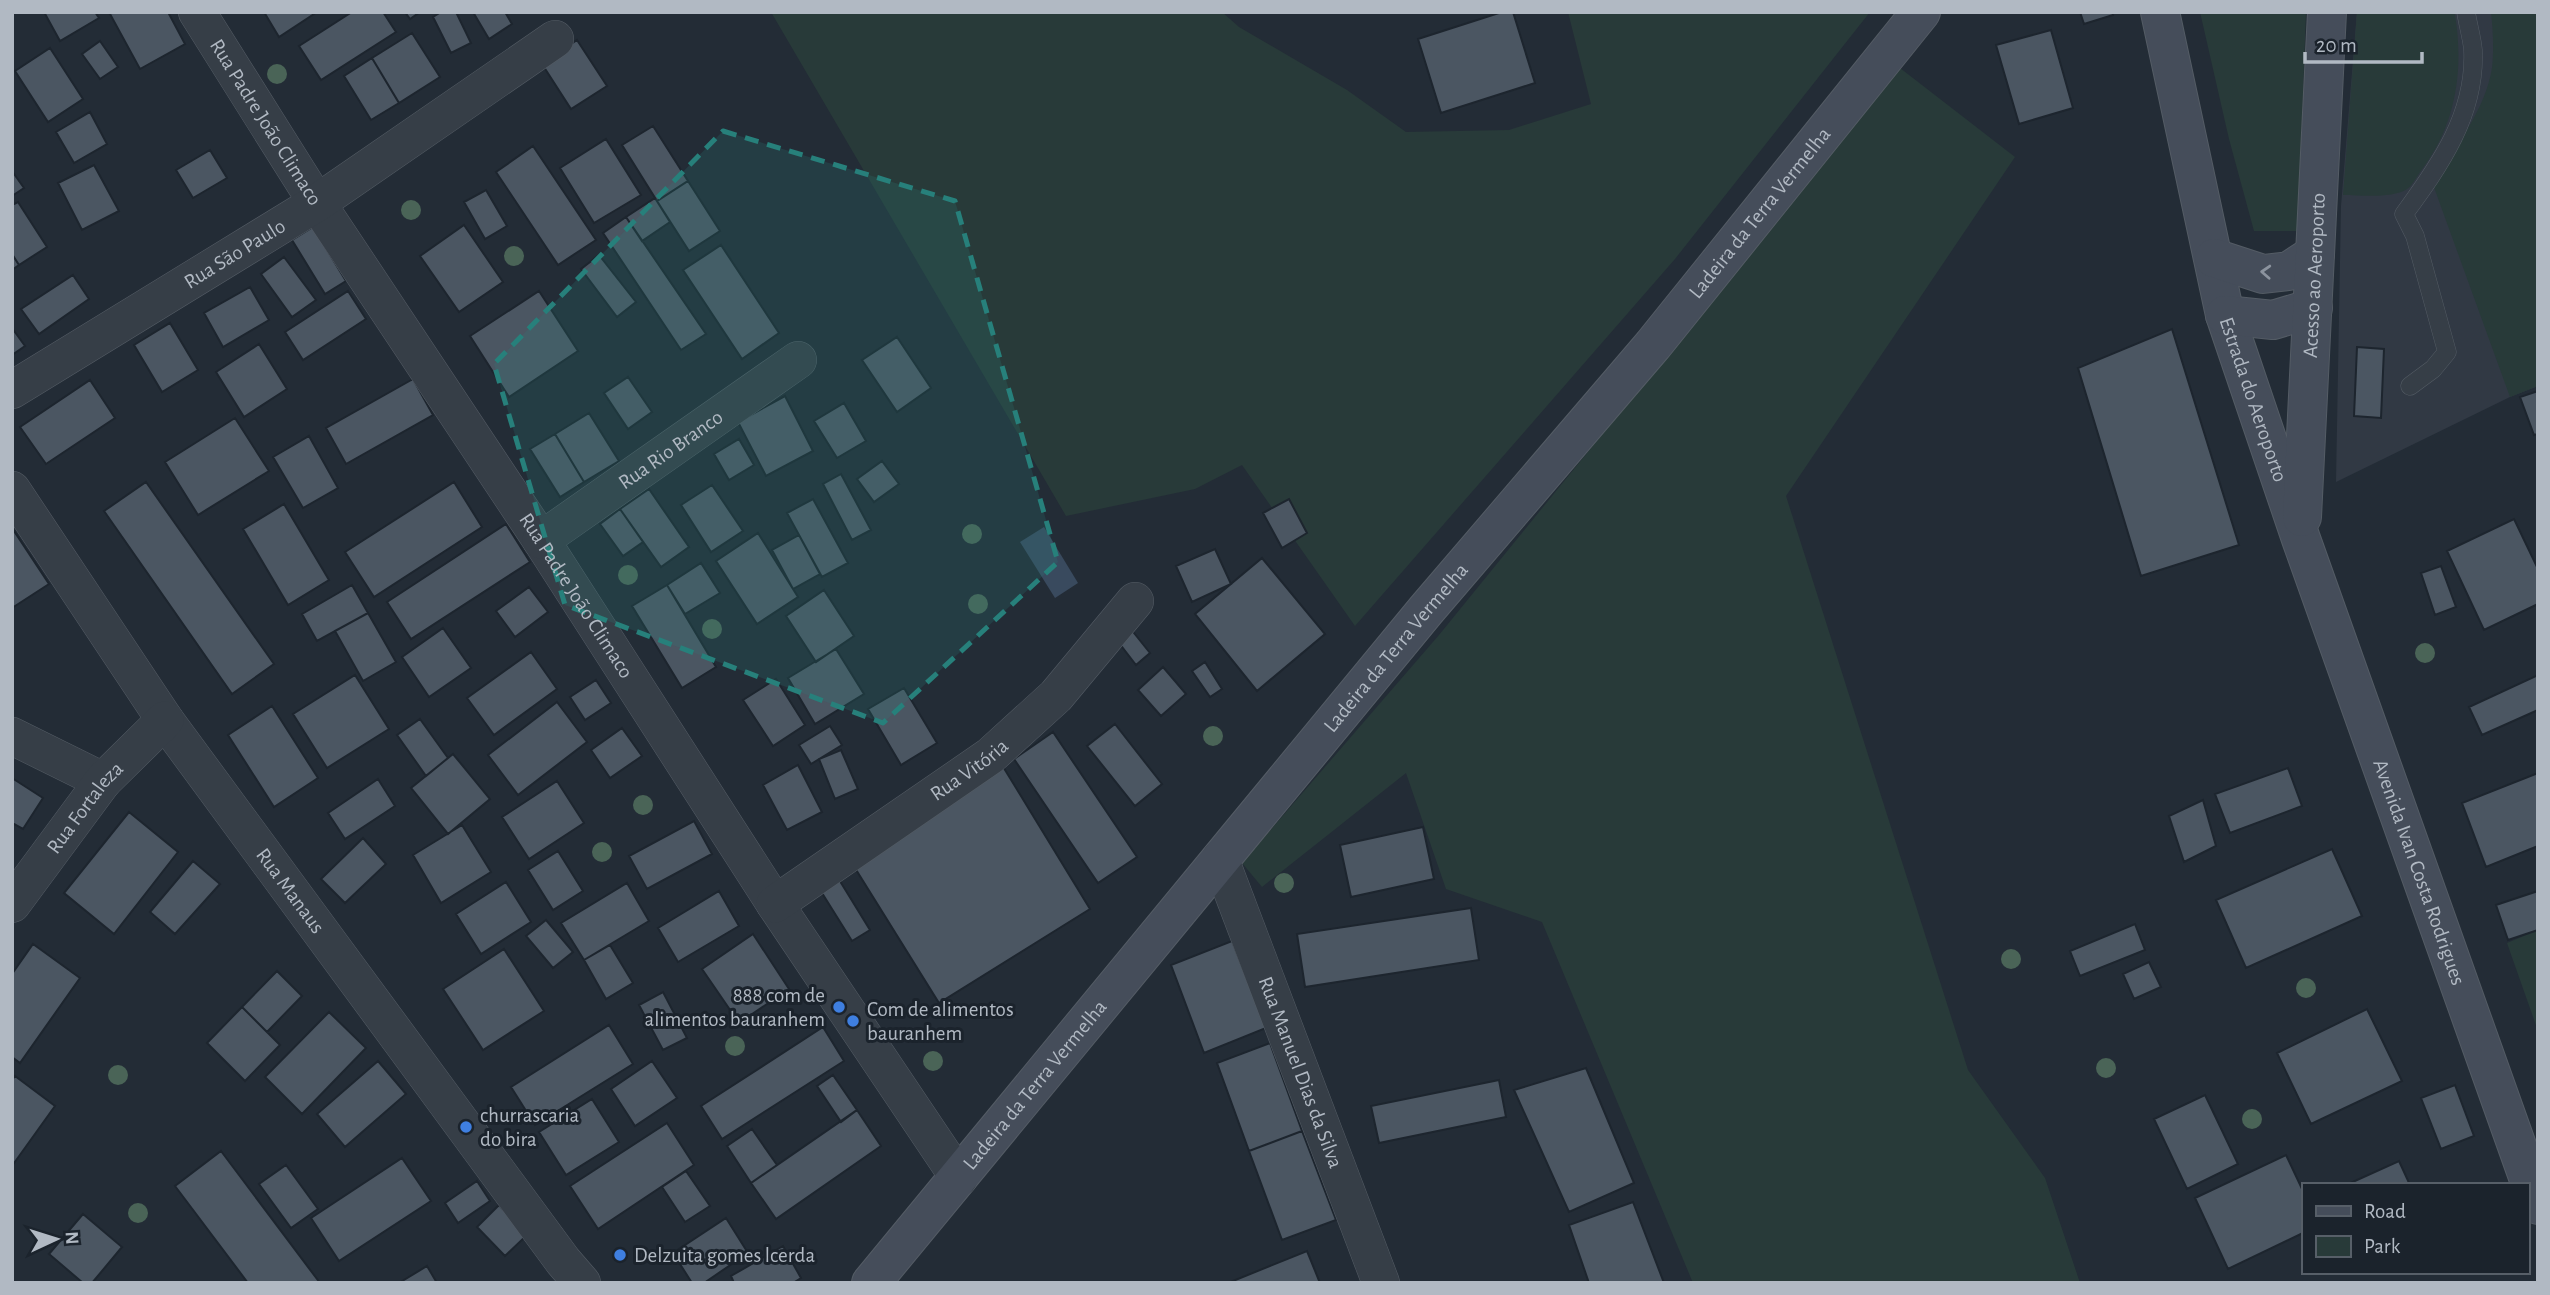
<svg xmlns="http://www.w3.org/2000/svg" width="2550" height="1295" viewBox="0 0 2550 1295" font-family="'Alegreya Sans',sans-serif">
<rect width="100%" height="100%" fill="#232c36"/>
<path fill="#313944" d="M2357 12H2538V386L2510 397 2336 482 2341 206Z"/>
<path fill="#283a39" d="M771 12H1222L1239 27 1347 90 1406 132 1509 130 1591 104 1568 12H1870L1675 259 1355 626 1242 465 1195 489 1066 516Z
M2200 12H2306L2298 231H2254L2229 139Z
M2357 12H2454L2455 15C2464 69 2456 124 2423 168 2418 174 2413 185 2407 189 2391 199 2361 195 2343 195Z
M2491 12H2538V386L2510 397 2431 179C2456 150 2486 107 2492 68 2494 50 2493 30 2491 12Z
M1900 68 2015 157 1786 496 1968 1070 2045 1178 2080 1283H1693L1542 922 1446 889 1406 773 1262 887 1242 863 1439 635Z
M2538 930V1031L2507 943Z"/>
<path fill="#394a5e" d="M1044 527 1078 583 1055 598 1020 542Z"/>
<path fill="#4b5662" stroke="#1d252e" stroke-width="2" d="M44 12H95L99 18 60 41Z
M114 12H168L185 44 140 69 110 14Z
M264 12H317L279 37Z
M352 12H383L396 32 321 80 299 46Z
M405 12H420L410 19Z
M441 12H456L471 43 451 53 433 17Z
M473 12H505L512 24 489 39Z
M1502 12H1513L1535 83 1441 113 1418 39Z
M2080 12H2112L2113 15 2084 24Z
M2051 30 2073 108 2019 124 1996 45Z
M412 33 440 77 399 103 372 58Z
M577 40 607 86 571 109 542 64Z
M100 41 118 67 100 79 82 54Z
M50 48 83 99 48 122 15 71Z
M372 58 399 103 371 120 344 76Z
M90 112 107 144 74 163 56 132Z
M653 126 688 181 657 201 622 145Z
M606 139 641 195 594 223 560 168Z
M533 146 596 240 558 265 496 172Z
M210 150 227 178 193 198 176 170Z
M94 165 119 211 82 230 58 183Z
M12 171 24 188 12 196Z
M688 181 720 231 689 251 657 201Z
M486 190 507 226 485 239 464 202Z
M655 198 670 222 642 241 626 217Z
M18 202 47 247 19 265 12 254V205Z
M626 217 706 334 681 350 603 233Z
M464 225 503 282 459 312 420 256Z
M313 227 346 281 325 294 292 240Z
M721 245 779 333 742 359 683 270Z
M12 254 19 265 12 270Z
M599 255 636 302 617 317 581 269Z
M284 257 316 300 292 317 261 274Z
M73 275 89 299 39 334 21 309Z
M250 287 269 320 223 347 204 313Z
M348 291 366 319 303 360 285 332Z
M539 291 578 351 509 397 470 336Z
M170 323 198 370 162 392 134 345Z
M12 328 25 346 12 355Z
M2172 329 2239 545 2141 576 2078 368Z
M897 337 931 388 897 412 862 360Z
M259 344 287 389 244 417 216 372Z
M2357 347 2384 349 2381 418 2354 416Z
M628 377 652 412 628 429 604 393Z
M413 379 433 415 346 464 326 428Z
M90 380 115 418 46 464 20 427Z
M2538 391V434L2534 435 2520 397Z
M785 396 813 451 766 476 738 422Z
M844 403 866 441 837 458 814 421Z
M589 413 619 461 584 482 555 434Z
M235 418 269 471 198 515 165 462Z
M555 434 584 482 560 497 530 449Z
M309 436 338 488 303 508 273 457Z
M739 439 754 465 729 480 714 454Z
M882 461 899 484 874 502 857 479Z
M841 474 871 530 852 540 823 484Z
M146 482 274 664 232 694 104 511Z
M454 482 482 527 374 597 345 552Z
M712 485 743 531 711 552 681 505Z
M649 489 689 547 661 567 620 509Z
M813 499 848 563 822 577 787 513Z
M1289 499 1307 533 1282 548 1263 513Z
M284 504 329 580 288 605 243 529Z
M620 509 643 542 623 556 600 524Z
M2514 519 2538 569V604L2484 630 2447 551Z
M506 524 530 562 411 639 387 602Z
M12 528 49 584 12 608Z
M758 533 798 597 757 624 716 561Z
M799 535 820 574 793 589 772 550Z
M1215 549 1231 584 1192 602 1176 566Z
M1262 558 1325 634 1257 691 1195 614Z
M701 563 720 593 685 614 667 585Z
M2441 566 2456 607 2435 615 2421 573Z
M352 585 368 613 317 641 302 614Z
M667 585 716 667 682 688 632 606Z
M529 587 548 612 515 637 496 611Z
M824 590 854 636 816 662 786 616Z
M368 613 396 662 363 681 335 631Z
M443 628 471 668 429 697 402 657Z
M1130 628 1150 653 1136 665 1116 639Z
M836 649 864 694 815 724 788 678Z
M531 652 557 689 494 735 467 698Z
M1205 662 1222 689 1210 697 1192 671Z
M1163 667 1186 694 1161 716 1138 690Z
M355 675 389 729 327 768 293 714Z
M2538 675V710L2482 735 2469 707Z
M776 679 805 725 773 746 743 700Z
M596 680 611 703 585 720 570 697Z
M904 688 937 743 901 765 868 709Z
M557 702 587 742 518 795 488 755Z
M272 706 318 778 274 807 228 735Z
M420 719 448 758 426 776 397 735Z
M1115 724 1162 784 1135 806 1087 746Z
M830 726 842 745 811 764 799 745Z
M622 728 642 756 610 778 591 750Z
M1053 732 1137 857 1098 883 1014 759Z
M841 750 858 789 835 799 819 759Z
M453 754 490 799 448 834 411 788Z
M798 765 822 812 787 830 763 785Z
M1002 765 1090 909 939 1003 850 860Z
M2288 768 2302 806 2230 833 2215 794Z
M2538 773V846L2486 867 2462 803Z
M12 778 43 798 23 829 12 823Z
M378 779 395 806 345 839 328 813Z
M557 781 584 823 529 859 502 817Z
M2203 800 2216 846 2184 862 2169 816Z
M129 812 178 852 114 934 64 893Z
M694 821 712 854 647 889 629 856Z
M462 825 491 872 441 903 413 855Z
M1423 827 1434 879 1351 897 1340 845Z
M363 838 386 864 345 903 321 879Z
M2332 849 2362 916 2246 968 2216 900Z
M558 851 583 891 553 910 528 870Z
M193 861 220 884 175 934 150 912Z
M835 873 870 930 852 941 817 885Z
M506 882 531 922 481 954 456 914Z
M627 883 649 921 584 960 561 923Z
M719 891 739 926 678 962 658 928Z
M2538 891V930L2508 940 2496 905Z
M1471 908 1479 960 1305 987 1297 934Z
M546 920 573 952 553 968 526 936Z
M2135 924 2145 950 2080 976 2070 951Z
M753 934 789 989 739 1023 702 969Z
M1232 941 1266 1028 1204 1053 1171 965Z
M33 944 80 978 20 1063 12 1057V974Z
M610 945 633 983 606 999 584 960Z
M504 949 544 1011 483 1050 443 989Z
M2149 962 2161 987 2134 999 2123 974Z
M277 971 302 996 267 1032 242 1007Z
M663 992 687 1038 663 1050 639 1005Z
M242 1007 280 1045 245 1081 207 1043Z
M2367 1009 2402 1081 2311 1124 2277 1053Z
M329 1012 366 1048 302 1114 265 1077Z
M609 1025 633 1064 535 1125 511 1087Z
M823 1027 844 1061 722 1139 701 1106Z
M1270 1043 1302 1131 1249 1151 1217 1063Z
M378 1061 406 1094 345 1147 317 1114Z
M652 1061 677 1098 635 1126 611 1089Z
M1586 1068 1634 1183 1569 1212 1514 1090Z
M833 1075 857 1110 841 1122 817 1086Z
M15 1076 55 1106 12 1166V1080Z
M1499 1080 1506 1117 1379 1143 1371 1106Z
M2455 1085 2474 1136 2441 1149 2421 1098Z
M2205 1095 2238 1164 2187 1189 2154 1119Z
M592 1099 619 1142 566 1175 539 1132Z
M857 1110 881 1146 776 1219 751 1183Z
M667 1123 694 1165 598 1229 570 1186Z
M752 1129 777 1165 751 1183 727 1146Z
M1302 1131 1336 1220 1282 1240 1249 1151Z
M221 1151 320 1283H248L175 1186Z
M2286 1155 2303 1191V1233L2228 1269 2195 1198Z
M402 1158 431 1201 339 1261 311 1218Z
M2399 1161 2410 1185H2346Z
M286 1165 318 1209 291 1228 259 1184Z
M686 1171 710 1206 685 1222 662 1187Z
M477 1181 490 1201 458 1223 445 1203Z
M1633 1202 1664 1283H1589L1569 1225Z
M499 1205 527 1235 505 1256 477 1227Z
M83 1214 122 1247 92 1283H83L49 1254Z
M726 1218 748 1253 704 1283H692L673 1253Z
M783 1246 801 1278 793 1283H734L731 1276Z
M1307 1251 1320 1283H1228Z
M427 1266 437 1283H399Z"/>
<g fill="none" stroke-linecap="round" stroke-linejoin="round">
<defs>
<path id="lane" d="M2410 386 2433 369 2447 352 2415 236 2404 214C2440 165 2476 114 2473 50 2472 38 2468 25 2466 12"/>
<g id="street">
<path id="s1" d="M197 12 317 203 541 540 775 904 959 1178"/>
<path id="s2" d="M12 390 317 203 555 39"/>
<path id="s3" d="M12 490 165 720 563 1261 582 1283"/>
<path id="s4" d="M541 540 798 360"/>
<path d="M12 736 103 781"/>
<path id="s5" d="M1220 859 1381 1283"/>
<path id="s6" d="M12 904 103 781 165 720"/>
<path id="s7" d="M775 904 990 756 1056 696 1135 601"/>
</g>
<g id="secondary">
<path id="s8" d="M2160 12 2225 315 2301 539 2538 1205"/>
<path d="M2214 258 2263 274 2289 271 2315 254"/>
<path d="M2225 315 2273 320 2313 308"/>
<path id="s9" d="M2302 517 2327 12"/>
<path id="s10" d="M871 1283 1426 610 1653 345 1921 12"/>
</g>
</defs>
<use href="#lane" stroke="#545c65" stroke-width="19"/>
<use href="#street" stroke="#545c65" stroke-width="38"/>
<use href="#secondary" stroke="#545c65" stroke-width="40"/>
<use href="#lane" stroke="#363e47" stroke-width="18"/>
<use href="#street" stroke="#363e47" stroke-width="37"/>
<use href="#secondary" stroke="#454d5a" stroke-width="38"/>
</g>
<g fill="#4a6457">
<circle cx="277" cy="74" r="10"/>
<circle cx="411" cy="210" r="10"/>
<circle cx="514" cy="256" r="10"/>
<circle cx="972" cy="534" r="10"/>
<circle cx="628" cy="575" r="10"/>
<circle cx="978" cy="604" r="10"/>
<circle cx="712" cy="629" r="10"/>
<circle cx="2425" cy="653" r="10"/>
<circle cx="1213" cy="736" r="10"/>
<circle cx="643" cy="805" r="10"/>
<circle cx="602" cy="852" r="10"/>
<circle cx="1284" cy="883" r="10"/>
<circle cx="2011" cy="959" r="10"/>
<circle cx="2306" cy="988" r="10"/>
<circle cx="735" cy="1046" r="10"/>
<circle cx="933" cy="1061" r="10"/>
<circle cx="2106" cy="1068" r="10"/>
<circle cx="118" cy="1075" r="10"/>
<circle cx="2252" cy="1119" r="10"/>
<circle cx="138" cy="1213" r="10"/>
</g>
<defs><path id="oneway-chevron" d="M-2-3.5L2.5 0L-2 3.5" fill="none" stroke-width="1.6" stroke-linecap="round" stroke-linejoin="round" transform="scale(1.75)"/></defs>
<use stroke="#8b939e" href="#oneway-chevron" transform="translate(2266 272) rotate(-177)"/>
<path fill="#27807b" fill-opacity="0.2" stroke="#27807b" stroke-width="5" stroke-dasharray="14 9" stroke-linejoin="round" d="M723 131 955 201 1058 562 883 723 565 605 494 364Z"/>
<g fill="#3f7fe0" stroke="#1b232c" stroke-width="2.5">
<circle cx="839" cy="1007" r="7"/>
<circle cx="853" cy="1021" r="7"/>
<circle cx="466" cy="1127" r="7"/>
<circle cx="620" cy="1255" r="7"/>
</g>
<g text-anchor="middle" stroke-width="6" stroke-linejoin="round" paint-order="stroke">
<g font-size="21" fill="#b1b9c3" stroke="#1b232c">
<text dy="7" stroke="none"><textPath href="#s1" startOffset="130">Rua Padre João Climaco</textPath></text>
<text dy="7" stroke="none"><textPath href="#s10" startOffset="1391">Ladeira da Terra Vermelha</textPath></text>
<text dy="7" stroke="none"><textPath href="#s2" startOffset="261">Rua São Paulo</textPath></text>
<text dy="7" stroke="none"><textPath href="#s9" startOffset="242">Acesso ao Aeroporto</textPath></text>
<text dy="7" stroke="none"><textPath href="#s8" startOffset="399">Estrada do Aeroporto</textPath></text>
<text dy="7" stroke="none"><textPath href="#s4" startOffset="158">Rua Rio Branco</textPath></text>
<text dy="7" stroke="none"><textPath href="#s1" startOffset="696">Rua Padre João Climaco</textPath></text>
<text dy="7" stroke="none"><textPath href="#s10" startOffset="824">Ladeira da Terra Vermelha</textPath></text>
<text dy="7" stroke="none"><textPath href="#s7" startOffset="236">Rua Vitória</textPath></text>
<text dy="7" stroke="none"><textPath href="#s6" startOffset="121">Rua Fortaleza</textPath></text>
<text dy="7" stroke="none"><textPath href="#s8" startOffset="900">Avenida Ivan Costa Rodrigues</textPath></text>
<text dy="7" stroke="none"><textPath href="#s3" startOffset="488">Rua Manaus</textPath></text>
<text dy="7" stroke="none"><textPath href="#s5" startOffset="228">Rua Manuel Dias da Silva</textPath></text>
<text dy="7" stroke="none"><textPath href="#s10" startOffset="257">Ladeira da Terra Vermelha</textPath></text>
</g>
<g font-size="21" fill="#b1b9c3" stroke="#1b232c" text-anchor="start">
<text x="825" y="1002" text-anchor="end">888 com de<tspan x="825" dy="24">alimentos bauranhem</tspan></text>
<text x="867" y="1016">Com de alimentos<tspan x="867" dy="24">bauranhem</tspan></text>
<text x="480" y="1122">churrascaria<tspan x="480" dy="24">do bira</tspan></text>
<text x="634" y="1262">Delzuita gomes lcerda</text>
</g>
</g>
<rect width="2550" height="1295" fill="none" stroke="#b1b9c3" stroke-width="28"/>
<rect x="2302" y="1183" width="228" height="91" fill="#1b232c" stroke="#575f68" stroke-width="2"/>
<rect x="2316" y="1206" width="35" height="10" fill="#454d5a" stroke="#575f68" stroke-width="2"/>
<text x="2364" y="1218" font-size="21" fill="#b1b9c3">Road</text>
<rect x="2316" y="1236" width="35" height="21" fill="#283a39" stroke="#575f68" stroke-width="2"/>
<text x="2364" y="1253" font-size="21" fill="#b1b9c3">Park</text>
<g transform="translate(56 1239) rotate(86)" stroke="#1b232c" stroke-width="5" paint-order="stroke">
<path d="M0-5L12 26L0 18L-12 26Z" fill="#b1b9c3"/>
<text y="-10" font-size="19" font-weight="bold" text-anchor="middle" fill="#b1b9c3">N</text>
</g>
<path d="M2305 52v10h117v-10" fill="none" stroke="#b1b9c3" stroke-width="3.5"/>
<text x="2316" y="52" font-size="21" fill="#b1b9c3" stroke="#1b232c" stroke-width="5" paint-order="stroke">20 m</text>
</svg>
